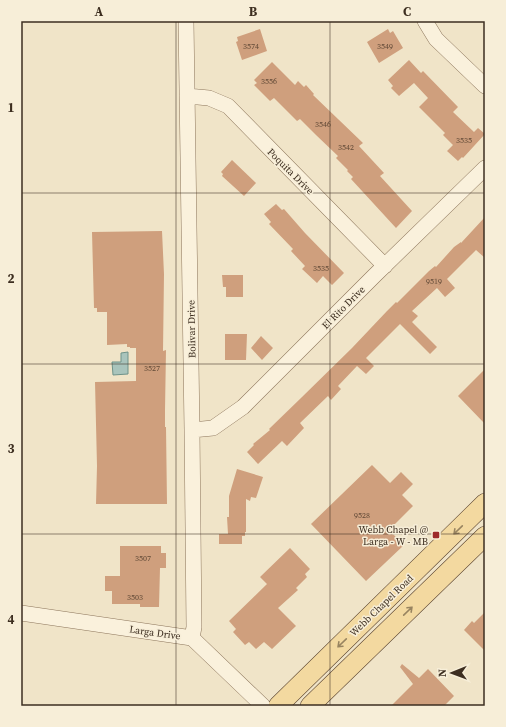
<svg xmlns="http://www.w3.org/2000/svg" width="506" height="727" viewBox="0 0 506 727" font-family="'Source Serif 4',serif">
<rect width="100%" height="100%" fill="#f0e4c8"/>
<path fill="#a9c4bc" stroke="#6f938a" d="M128 352V374L113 375 112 362H121V353Z"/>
<path fill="#cf9f7d" d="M260 29 267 51 242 60 236 42 238 41 237 37Z
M388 29 390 33 393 31 403 48 379 63 367 42Z
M409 60 421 73 423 71 458 107 453 112 474 132 478 128 485 134 463 158 462 157 458 161 447 151 453 145 443 135 445 133 419 107 428 98 414 83 399 96 391 88 393 86 388 80Z
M272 62 295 85 298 81 304 87 306 85 314 94 313 95 363 143 359 146 384 173 380 176 412 211 396 228 351 179 353 177 347 171 348 170 336 158 338 156 316 135 300 119 297 121 274 98 270 101 254 85 257 83 254 80Z
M232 160 256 183 244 196 222 176 223 174 221 172Z
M276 204 282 210 284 209 305 233 344 273 332 285 323 276 317 283 302 269 305 266 291 251 293 249 269 224 271 222 264 214Z
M485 217V258L476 250 447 279 455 288 445 297 437 288 412 311 418 316 412 322 437 347 430 354 400 324 366 358 374 366 366 374 357 366 338 386 341 389 331 400 328 396 300 423 304 428 287 446 282 441 258 464 247 452 254 445 253 444 270 430 269 429 302 397 352 348 387 311 396 302 397 303 429 271 435 266 436 267 454 247 461 242V243Z
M162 231 164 274 163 351 166 350 165 410V427H166L167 504H96L97 466 95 382 136 381V348H130V347H127V344L107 345V312H97V308H94L92 232Z
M222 275H243V297H226V287H223Z
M225 334H247L246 360H225Z
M261 336 273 348 262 360 251 348Z
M485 369V424L458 396Z
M372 465 390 483 401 472 413 484 402 495 413 506 389 530 404 545 366 581 311 524Z
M237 469 263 477 256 498 251 497 250 501 246 499V532H245V536H242V544H219V534H228L227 517H229V496Z
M120 546H161V553H166V568H160L159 607H140V604H112V591H105V576H120Z
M290 548 310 569 305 574 307 577 296 588 298 590 278 608 296 626 272 649 264 642 256 649 249 642 245 645 233 632 236 629 229 621 267 584 260 577Z
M485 612V651L464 630 472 621 474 623Z
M402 664 419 678 428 669 454 696 444 706H391L413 684 400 667Z"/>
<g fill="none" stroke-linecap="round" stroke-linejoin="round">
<defs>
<path id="minor" d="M186 21 192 430 194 627 192 638
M425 21 436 39 485 86
M187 96 209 98 228 106 385 266
M192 430 213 428 243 407 374 276 485 168
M21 613 192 638 263 706"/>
<path id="major" d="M278 706 485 503
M310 706 485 536"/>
</defs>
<use href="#minor" stroke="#8d765c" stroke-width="16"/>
<use href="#major" stroke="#5b4430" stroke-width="20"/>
<use href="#minor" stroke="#faf1dc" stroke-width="15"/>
<use href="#major" stroke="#f3d9a0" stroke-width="19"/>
</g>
<defs><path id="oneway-shaft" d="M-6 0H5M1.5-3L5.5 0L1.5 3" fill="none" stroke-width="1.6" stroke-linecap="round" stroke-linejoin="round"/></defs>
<g stroke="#988460">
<use href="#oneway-shaft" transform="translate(458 530) rotate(136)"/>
<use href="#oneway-shaft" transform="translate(408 611) rotate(-44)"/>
<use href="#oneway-shaft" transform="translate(342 643) rotate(136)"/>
</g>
<path fill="none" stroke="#3d2e20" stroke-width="1" stroke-opacity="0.55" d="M176 21V706M330 21V706M21 193H485M21 364H485M21 534H485"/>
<rect fill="#9e2a2b" stroke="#f7eed8" stroke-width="1.5" x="432" y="531" width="8" height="8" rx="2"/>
<g text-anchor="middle" stroke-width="3" stroke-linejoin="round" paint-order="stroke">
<g font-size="8" fill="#624a37">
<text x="251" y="49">3574</text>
<text x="385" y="49">3549</text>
<text x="269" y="84">3556</text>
<text x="323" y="127">3546</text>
<text x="464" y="143">3535</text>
<text x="346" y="150">3542</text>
<text x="321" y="271">3535</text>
<text x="434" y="284">9519</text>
<text x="152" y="371">3527</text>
<text x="362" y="518">9528</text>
<text x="143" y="561">3507</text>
<text x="135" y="600">3503</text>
</g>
<g font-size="10" fill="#3d2e20" stroke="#f7eed8">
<text transform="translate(291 171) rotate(45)" y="4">Poquita Drive</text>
<text transform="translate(343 307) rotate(-45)" y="4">El Rito Drive</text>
<text transform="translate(191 329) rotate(-91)" y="4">Bolivar Drive</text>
<text transform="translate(381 605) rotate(-44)" y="4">Webb Chapel Road</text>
<text transform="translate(155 632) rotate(8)" y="4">Larga Drive</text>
</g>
<g font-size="10" fill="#3d2e20" stroke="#f7eed8" text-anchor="end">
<text x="428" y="533">Webb Chapel @<tspan x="428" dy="12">Larga - W - MB</tspan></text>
</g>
</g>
<rect width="506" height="727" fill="none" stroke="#f7eed8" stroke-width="44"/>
<g transform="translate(452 673) rotate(269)" stroke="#f7eed8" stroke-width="3" paint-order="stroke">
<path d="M0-3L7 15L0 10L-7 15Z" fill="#3d2e20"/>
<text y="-6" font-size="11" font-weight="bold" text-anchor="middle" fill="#3d2e20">N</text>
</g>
<rect x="22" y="22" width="462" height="683" fill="none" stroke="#3d2e20" stroke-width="1.5"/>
<g font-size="13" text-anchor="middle" font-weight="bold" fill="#3d2e20">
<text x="99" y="16">A</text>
<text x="253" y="16">B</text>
<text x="407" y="16">C</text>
<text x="11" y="112">1</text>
<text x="11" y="283">2</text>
<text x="11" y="453">3</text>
<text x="11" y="624">4</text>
</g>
</svg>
